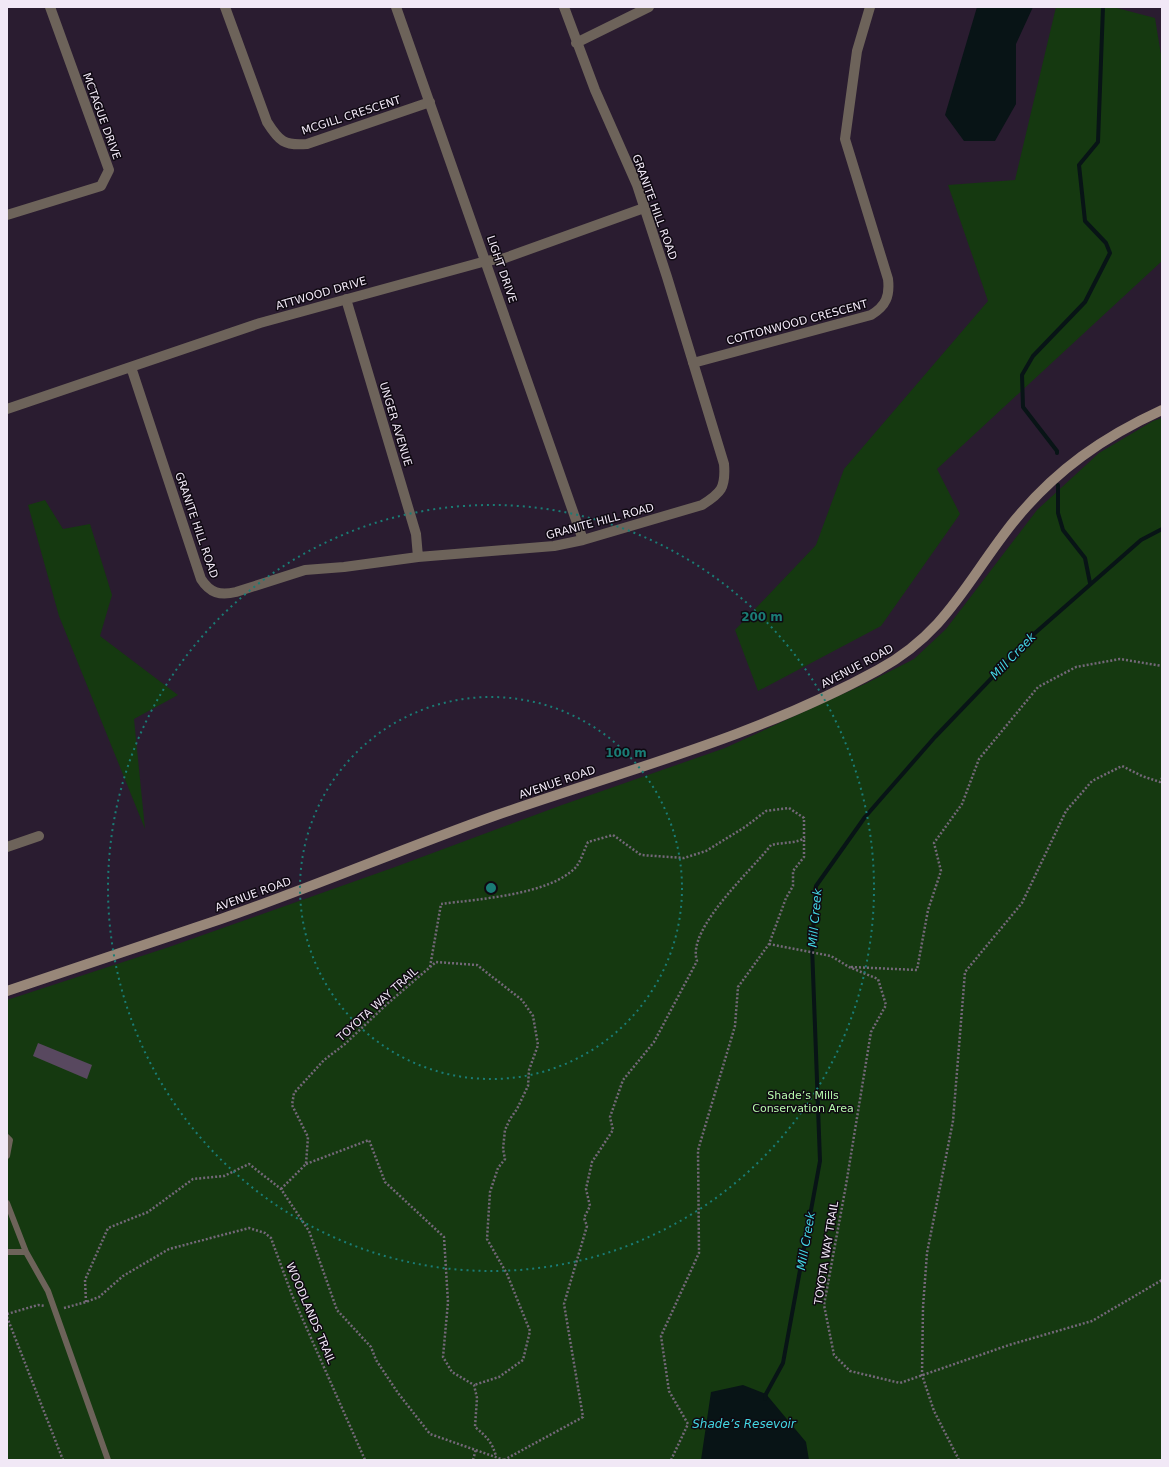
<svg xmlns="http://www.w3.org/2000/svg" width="1169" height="1467" viewBox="0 0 1169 1467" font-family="'DejaVu Sans',sans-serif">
<rect width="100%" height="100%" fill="#2a1c30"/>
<path fill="#153910" d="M1056 7H1113L1155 18 1162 61V261L937 469 960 514 881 626 758 691 735 630 816 545 844 469 988 301 948 185 1015 180Z
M1162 418V1460H7V1000L169 947 395 867 562 805 725 748 867 683 914 659 946 629 1037 510 1099 453 1153 421Z
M45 500 63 529 90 524 112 595 100 636 178 695 134 719 145 829 59 616 28 505Z"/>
<path fill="#081416" d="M977 7H1033L1016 44V104L995 141H964L945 115Z
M743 1385 766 1394 806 1442 809 1460H701L711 1392Z"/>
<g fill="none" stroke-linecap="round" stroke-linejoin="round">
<path stroke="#081416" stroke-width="4" d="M1057 453V451L1023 407 1022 375 1033 356 1085 302 1110 253 1106 243 1085 221 1079 165 1098 142 1103 7
M1058 485V513L1063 530 1085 558 1090 583
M765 1399 766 1394 783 1363 820 1161 812 946 816 886 865 817 935 737 1035 633 1141 540 1162 529"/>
</g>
<path fill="#58485f" d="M38 1043 92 1065 87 1079 33 1056Z"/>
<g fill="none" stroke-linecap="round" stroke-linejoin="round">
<path stroke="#746879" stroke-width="2.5" stroke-dasharray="2 2" stroke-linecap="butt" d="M769 944 831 956 849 967 878 979 886 1005 871 1032 846 1185 824 1305 834 1355 850 1371 900 1383 1009 1345 1092 1321 1162 1280
M430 967 441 904C478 899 550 895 576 867 581 861 584 850 588 842L613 835 641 855 684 858 706 851 745 827 766 811 789 808 804 818V857L793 871V886L786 898 769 944 738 987 735 1026 698 1150 699 1253 661 1336 669 1391 688 1424 671 1460
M851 967 917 970 928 910 941 871 934 843 962 804 979 759 1038 687 1076 667 1120 659 1162 666
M306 1164 369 1140 385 1182 444 1237 448 1302 443 1357 452 1372 474 1385 477 1398 475 1427C486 1436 492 1442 496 1456
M281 1189 306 1164 308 1137 292 1105 294 1093 324 1060 345 1044 387 1004 436 962 477 965 522 1000 533 1016 538 1045 529 1070 528 1086 517 1109 510 1119 505 1130 503 1149 505 1159 498 1168 490 1192 487 1239 507 1274 530 1331 523 1360 499 1377 474 1385
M86 1302 85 1280 108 1228 148 1212 193 1179 224 1176 249 1164 281 1189 309 1231 337 1310 371 1347 376 1360 398 1393 430 1434 504 1460
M64 1308 86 1302 99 1297 123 1276 169 1249 249 1228 265 1233 271 1238 292 1295 365 1460
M7 1314 38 1305 45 1306
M7 1317 63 1460
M473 1460 476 1449
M504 1460 583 1417 564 1304 587 1226 584 1218 590 1206 586 1189 592 1162 613 1130 610 1117 623 1080 654 1042 697 961C686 929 752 870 771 845 783 842 794 844 805 838
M959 1460 934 1411 922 1375 923 1307 927 1253 953 1121 965 972 1022 903 1066 811 1092 781 1122 766 1142 776 1160 782 1162 778"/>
<path stroke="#6d635a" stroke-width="6" d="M7 1137 10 1140 7 1156
M7 1203 26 1252 48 1291 108 1460
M7 1252H26"/>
<path stroke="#6d635a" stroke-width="10" d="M225 7 267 122C279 141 284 146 307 144L430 102
M396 7 583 540
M576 43 649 7
M7 215 101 186 109 170 50 7
M346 299 416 534 418 557
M693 363 871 315C886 306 890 296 888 279L845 139 857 51 870 7
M131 367 201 579C210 593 220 596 236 592L305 570 344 567 418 557 554 546 583 540 702 505C721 493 726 488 724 464L667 277 637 185 595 90 564 7
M7 409 260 323 486 261 505 258 644 208
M7 847 39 836"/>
<path stroke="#988779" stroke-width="10" d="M7 991C78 967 150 943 221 919 313 887 402 849 494 816 623 771 758 736 878 670 948 632 968 578 1015 520 1056 470 1103 437 1162 410"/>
</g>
<g fill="none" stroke="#1a7c75" stroke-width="2" stroke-dasharray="2 4">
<circle cx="491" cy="888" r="191"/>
<circle cx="491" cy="888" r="383"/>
</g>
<g text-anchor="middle" stroke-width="3" stroke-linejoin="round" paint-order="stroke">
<g font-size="11" fill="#f1e8f6" stroke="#0f0912">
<text transform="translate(351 115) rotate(-18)" y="4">MCGILL CRESCENT</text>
<text transform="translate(102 116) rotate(70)" y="4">MCTAGUE DRIVE</text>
<text transform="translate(655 207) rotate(70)" y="4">GRANITE HILL ROAD</text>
<text transform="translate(502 269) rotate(71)" y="4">LIGHT DRIVE</text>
<text transform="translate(321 293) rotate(-16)" y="4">ATTWOOD DRIVE</text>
<text transform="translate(797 322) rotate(-15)" y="4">COTTONWOOD CRESCENT</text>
<text transform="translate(396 424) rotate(73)" y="4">UNGER AVENUE</text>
<text transform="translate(600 521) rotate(-15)" y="4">GRANITE HILL ROAD</text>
<text transform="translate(197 525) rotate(71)" y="4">GRANITE HILL ROAD</text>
<text transform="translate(857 666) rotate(-28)" y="4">AVENUE ROAD</text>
<text transform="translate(557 782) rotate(-19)" y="4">AVENUE ROAD</text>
<text transform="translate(253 894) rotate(-20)" y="4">AVENUE ROAD</text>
<text transform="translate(377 1004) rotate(-42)" y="4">TOYOTA WAY TRAIL</text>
<text transform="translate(826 1253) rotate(-81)" y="4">TOYOTA WAY TRAIL</text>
<text transform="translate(311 1313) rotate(67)" y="4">WOODLANDS TRAIL</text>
</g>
<g font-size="11" fill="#b6f9ac" stroke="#0f0912">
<text x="803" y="1099">Shade’s Mills<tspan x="803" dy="13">Conservation Area</tspan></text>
</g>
<g font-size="12" font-style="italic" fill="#43d7e4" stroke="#0f0912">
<text transform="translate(1013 656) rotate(-46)" y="4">Mill Creek</text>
<text transform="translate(815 918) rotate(-85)" y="4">Mill Creek</text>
<text transform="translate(806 1241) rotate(-80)" y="4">Mill Creek</text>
<text x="744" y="1428">Shade’s Resevoir</text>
</g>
</g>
<circle cx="491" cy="888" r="6" fill="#1a7c75" stroke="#0f0912" stroke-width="2"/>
<g font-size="12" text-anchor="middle" font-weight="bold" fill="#1a7c75" stroke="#0f0912" stroke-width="3" stroke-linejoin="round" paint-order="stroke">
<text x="762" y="621">200 m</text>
<text x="626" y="757">100 m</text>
</g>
<rect width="1169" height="1467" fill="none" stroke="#f1e8f6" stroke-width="16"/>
</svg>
